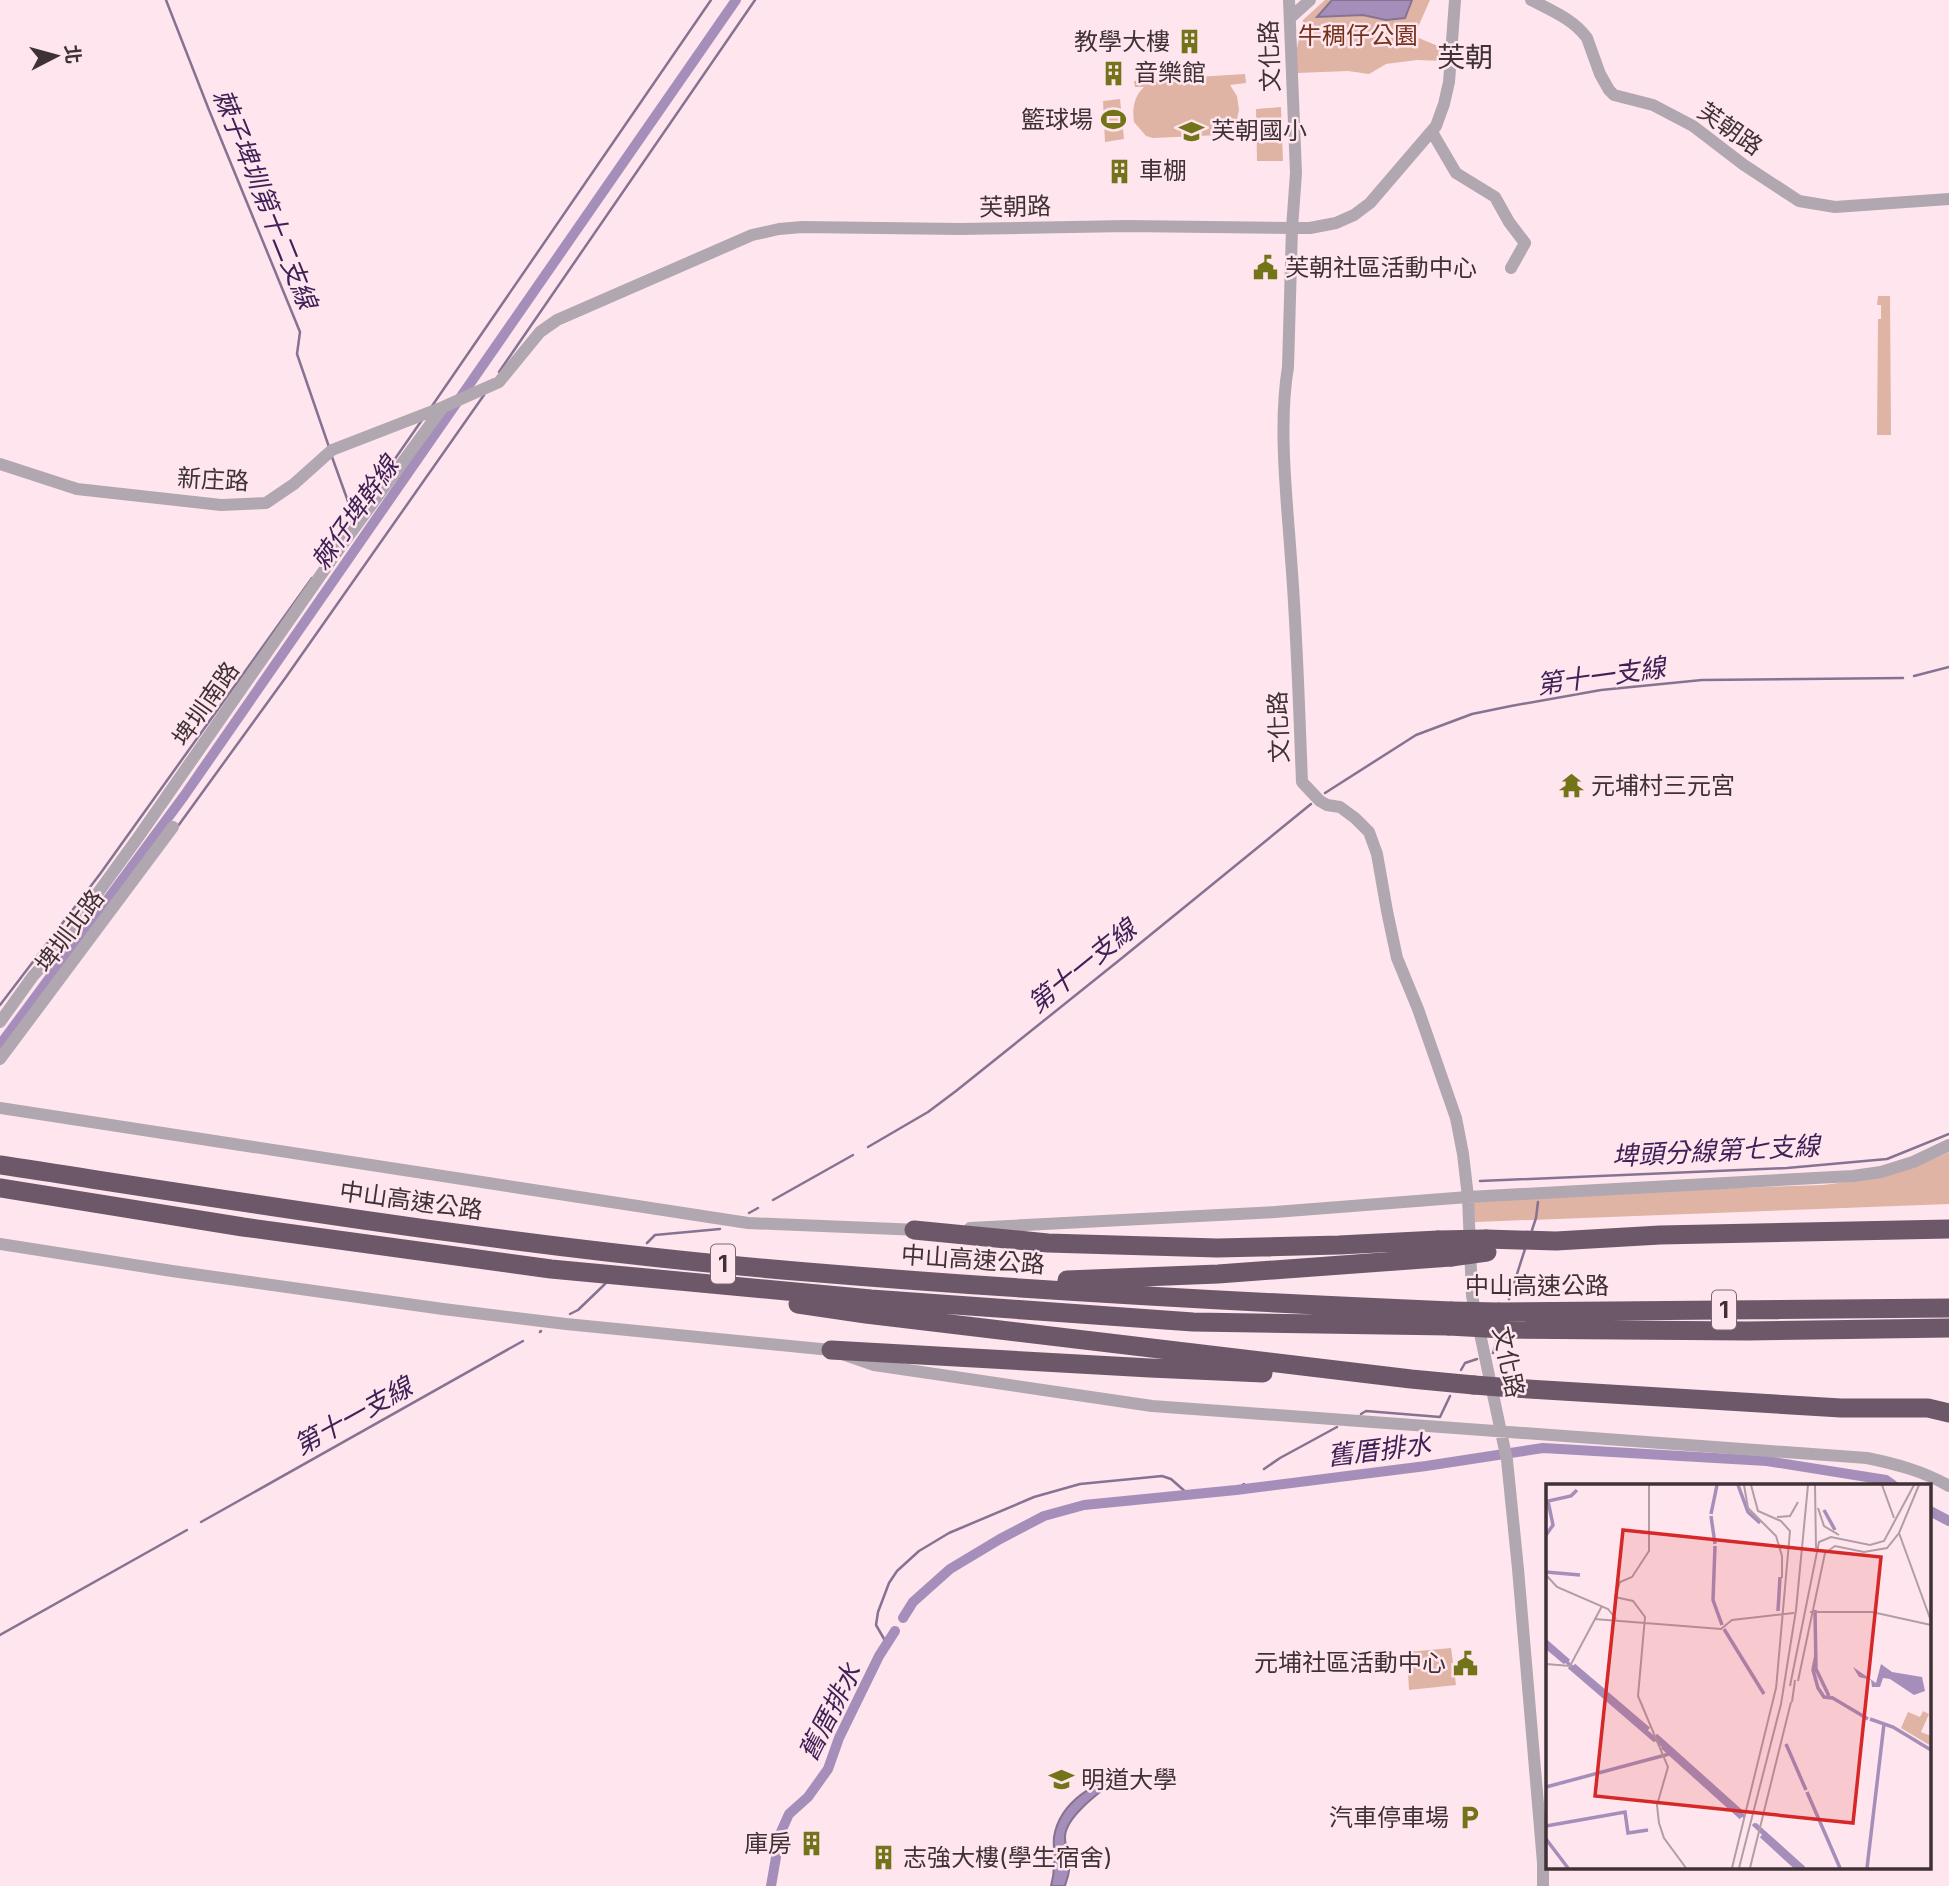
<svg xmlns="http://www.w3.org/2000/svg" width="1949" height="1886" viewBox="0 0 1949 1886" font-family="Inter,'Noto Sans TC',sans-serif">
<rect width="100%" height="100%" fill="#ffe5ee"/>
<path fill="#dfb4a4" d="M1325 0H1430L1414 36 1445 49 1444 61 1417 60 1386 64 1369 74 1348 71 1297 73V48L1303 20Z
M1245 74 1246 83 1230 85 1237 96 1239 110 1237 119 1220 135 1153 138 1146 136 1134 122C1132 109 1134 96 1144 87H1135L1134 81Z
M1120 99 1124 139 1105 142 1103 101Z
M1281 107 1283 161H1257L1256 109Z
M1878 296H1890L1891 435H1877L1878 319H1881V305H1877Z
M1949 1152V1204L1475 1222 1473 1202 1676 1190 1823 1185 1869 1179 1914 1167Z
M1451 1648 1456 1685 1409 1690 1407 1652Z"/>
<path fill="#a58fba" stroke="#867392" stroke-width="2" d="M1332 0H1412L1405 18 1386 20 1363 15 1317 17Z
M1127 1771C1110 1785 1065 1814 1065 1837 1065 1848 1070 1859 1069 1870 1069 1875 1066 1881 1065 1886H1051C1053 1879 1054 1871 1054 1864 1055 1855 1053 1846 1054 1837 1060 1800 1096 1783 1127 1771Z"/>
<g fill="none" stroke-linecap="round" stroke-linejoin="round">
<path stroke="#867392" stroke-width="2.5" d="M166 0 209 110 300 332 297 354 329 447
M499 372 755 0
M432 406 711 0
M332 457 350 507 357 514
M344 532 422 420
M1914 676 1949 667
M1325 793 1416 735 1472 714 1511 706 1601 690 1702 680 1903 678
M178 826 286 677 484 395
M0 1005 100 874 312 578
M868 1147 928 1112 956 1091 1122 958 1311 804
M1480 1181 1787 1168 1887 1159 1949 1134
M773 1200 853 1155
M749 1213 758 1208
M1532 1230 1536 1218 1538 1202
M647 1243 655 1235 720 1229
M1509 1299 1525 1249
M570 1314 578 1310 606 1283
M540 1332 541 1331
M1493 1353 1498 1336
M1461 1370 1465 1363 1477 1359
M1361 1414 1366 1411 1440 1417 1450 1396
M1264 1469 1280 1458 1337 1427
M1236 1490 1244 1484
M201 1522 523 1341
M0 1635 187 1530
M887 1644 876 1625 878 1612 889 1583 897 1571 919 1551 949 1533 1034 1497 1080 1484 1162 1476 1171 1479 1188 1494"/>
<path stroke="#a58fba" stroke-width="10" d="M0 1045 184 796 736 0
M1930 1511 1949 1521
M903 1618 913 1602 950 1569 1000 1539 1044 1516 1084 1505 1236 1490 1426 1466 1543 1448 1767 1461 1886 1480 1893 1485
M771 1886 780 1834 789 1814 808 1797 828 1769 839 1738 879 1656 895 1631"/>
<path stroke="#b1a7b0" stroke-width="12" d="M1289 0 1296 173 1292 228 1288 367C1278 427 1287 499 1291 559 1297 633 1299 708 1302 782L1320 801 1327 805 1340 807 1355 818 1369 832 1377 854 1387 911 1397 958 1418 1009 1456 1118 1463 1154 1468 1197 1472 1296 1507 1460 1518 1569 1543 1863V1886
M1531 0C1552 11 1573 19 1587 38L1600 74 1609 90 1614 95 1653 105 1693 126 1744 165 1799 201 1835 207 1949 199
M1290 18 1310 0
M1432 132 1456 173 1495 197 1509 222 1525 243 1511 268
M0 464 77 489 221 505 266 503 294 484 332 450 443 407 499 382 540 332 557 320 752 235 779 229 802 227 960 229 1127 226 1292 228H1310L1336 223 1354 215 1370 203 1436 126 1444 104 1449 82 1455 0
M0 1022 33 976 55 952 137 839 334 556 443 407
M0 1059 173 827
M0 1108 748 1223 920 1230
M970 1228 1275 1212 1468 1197 1853 1176 1881 1172 1913 1162 1949 1145
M0 1244 172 1271 443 1309 566 1324 831 1350 874 1365 1152 1406 1867 1458C1896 1464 1923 1471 1949 1486"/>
<path stroke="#6d586a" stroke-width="19" d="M0 1165C268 1206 536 1250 807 1272 1021 1290 1236 1302 1451 1311
M0 1188 243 1227 551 1269 871 1299 1193 1322 1449 1326
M914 1230 1048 1243 1217 1248 1339 1245 1438 1240
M1486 1239 1556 1241 1660 1235 1949 1229
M1067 1280 1218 1274 1451 1257
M798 1304 866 1314 1411 1379 1474 1385
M1499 1312 1949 1308
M1503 1329 1747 1331 1949 1328
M831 1350 1150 1368 1263 1373
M1512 1388 1841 1408H1928L1949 1413"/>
<path stroke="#6d586a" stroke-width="19" d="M1438 1240 1486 1239
M1451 1257 1487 1252
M1451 1311 1499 1312
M1449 1326 1503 1329
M1474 1385 1512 1388"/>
</g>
<defs>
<symbol id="building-bare" viewBox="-9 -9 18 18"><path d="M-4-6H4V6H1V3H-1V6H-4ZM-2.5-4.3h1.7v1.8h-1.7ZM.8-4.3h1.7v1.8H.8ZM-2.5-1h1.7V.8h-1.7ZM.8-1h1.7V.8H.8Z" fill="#737419" stroke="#ffe5ee" stroke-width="2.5" paint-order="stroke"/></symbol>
<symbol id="stadium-bare" viewBox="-9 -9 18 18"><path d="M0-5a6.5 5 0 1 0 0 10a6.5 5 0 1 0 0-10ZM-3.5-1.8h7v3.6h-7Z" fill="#737419" stroke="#ffe5ee" stroke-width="2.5" paint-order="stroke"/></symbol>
<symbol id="school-bare" viewBox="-9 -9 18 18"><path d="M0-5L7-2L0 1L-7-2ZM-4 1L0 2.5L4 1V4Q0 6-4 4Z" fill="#737419" stroke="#ffe5ee" stroke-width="2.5" paint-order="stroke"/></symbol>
<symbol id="civic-bare" viewBox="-9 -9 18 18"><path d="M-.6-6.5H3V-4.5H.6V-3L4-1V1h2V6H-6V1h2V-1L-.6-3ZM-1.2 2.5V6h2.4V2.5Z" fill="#737419" stroke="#ffe5ee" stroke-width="2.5" paint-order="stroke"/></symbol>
<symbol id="temple-bare" viewBox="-9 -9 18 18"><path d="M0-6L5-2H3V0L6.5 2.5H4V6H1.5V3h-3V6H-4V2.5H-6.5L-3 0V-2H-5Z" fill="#737419" stroke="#ffe5ee" stroke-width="2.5" paint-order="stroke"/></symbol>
<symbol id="university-bare" viewBox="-9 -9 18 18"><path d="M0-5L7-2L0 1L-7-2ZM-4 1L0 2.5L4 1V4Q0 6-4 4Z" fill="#737419" stroke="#ffe5ee" stroke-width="2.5" paint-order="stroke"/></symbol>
<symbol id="parking-bare" viewBox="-9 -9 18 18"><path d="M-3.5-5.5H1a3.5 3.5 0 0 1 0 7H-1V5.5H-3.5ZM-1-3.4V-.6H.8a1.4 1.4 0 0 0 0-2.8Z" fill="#737419" stroke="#ffe5ee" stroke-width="2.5" paint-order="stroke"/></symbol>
</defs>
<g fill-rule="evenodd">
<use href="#building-bare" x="1172" y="24" width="35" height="35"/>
<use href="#building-bare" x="1096" y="56" width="35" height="35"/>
<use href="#stadium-bare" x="1096" y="102" width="35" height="35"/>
<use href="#school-bare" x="1174" y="114" width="35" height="35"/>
<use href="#building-bare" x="1102" y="154" width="35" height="35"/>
<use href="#civic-bare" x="1248" y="250" width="35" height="35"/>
<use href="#temple-bare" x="1554" y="768" width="35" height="35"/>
<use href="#civic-bare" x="1448" y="1646" width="35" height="35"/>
<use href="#university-bare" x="1044" y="1762" width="35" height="35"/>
<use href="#parking-bare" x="1452" y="1800" width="35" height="35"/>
<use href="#building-bare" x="794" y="1826" width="35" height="35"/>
<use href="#building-bare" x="866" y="1840" width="35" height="35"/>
</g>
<g text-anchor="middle" stroke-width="5" stroke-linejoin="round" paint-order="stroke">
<g fill="#ffe5ee" stroke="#78686d" stroke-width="2">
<rect x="711" y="1244.5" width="24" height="39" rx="5"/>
<rect x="1712" y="1290.5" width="24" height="39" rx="5"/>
</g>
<g font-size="23" font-weight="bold" fill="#3e3236">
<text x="723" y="1272">1</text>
<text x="1724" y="1318">1</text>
</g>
<g font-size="24" fill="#73331b" stroke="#ffe5ee">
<text x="1358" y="44">牛稠仔公園</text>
</g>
<g font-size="24" fill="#3e3236" stroke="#ffe5ee" text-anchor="start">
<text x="1170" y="50" text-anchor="end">教學大樓</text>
<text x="1134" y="81">音樂館</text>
<text x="1093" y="128" text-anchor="end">籃球場</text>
<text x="1211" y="139">芙朝國小</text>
<text x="1139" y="179">車棚</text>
<text x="1285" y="276">芙朝社區活動中心</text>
<text x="1591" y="794">元埔村三元宮</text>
<text x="1446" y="1671" text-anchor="end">元埔社區活動中心</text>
<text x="1081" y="1788">明道大學</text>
<text x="1449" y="1826" text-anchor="end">汽車停車場</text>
<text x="792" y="1852" text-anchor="end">庫房</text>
<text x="903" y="1866">志強大樓(學生宿舍)</text>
</g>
<g font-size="24" fill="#3e3236" stroke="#ffe5ee">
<text transform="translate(1270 56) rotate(-92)" y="8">文化路</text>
<text transform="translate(1730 129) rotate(35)" y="8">芙朝路</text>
<text transform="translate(1015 207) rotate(-1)" y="8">芙朝路</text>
<text transform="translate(213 480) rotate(3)" y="8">新庄路</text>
<text transform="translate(206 704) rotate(-55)" y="8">埤圳南路</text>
<text transform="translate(1279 727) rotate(-92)" y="8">文化路</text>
<text transform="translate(70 931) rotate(-53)" y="8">埤圳北路</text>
<text transform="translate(411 1201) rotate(8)" y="8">中山高速公路</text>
<text transform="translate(973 1260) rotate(4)" y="8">中山高速公路</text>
<text x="1537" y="1294">中山高速公路</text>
<text transform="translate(1508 1362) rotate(78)" y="8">文化路</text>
</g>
<g font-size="26" font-style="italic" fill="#402157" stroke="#ffe5ee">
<text transform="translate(265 199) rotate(68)" y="9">棘子埤圳第十二支線</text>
<text transform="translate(355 513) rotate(-55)" y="9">棘仔埤幹線</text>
<text transform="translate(1601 676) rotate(-8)" y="9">第十一支線</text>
<text transform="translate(1082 966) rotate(-39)" y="9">第十一支線</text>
<text transform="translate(1716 1151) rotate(-3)" y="9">埤頭分線第七支線</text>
<text transform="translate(353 1416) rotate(-29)" y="9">第十一支線</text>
<text transform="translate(1379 1450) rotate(-7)" y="9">舊厝排水</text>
<text transform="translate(830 1712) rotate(-63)" y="9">舊厝排水</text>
</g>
<g font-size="28" fill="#3e3236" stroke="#ffe5ee">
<text x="1465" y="67">芙朝</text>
</g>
</g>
<g transform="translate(1546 1484)">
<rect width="385" height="385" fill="#ffe5ee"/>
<path d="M377 227 383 230 375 248 385 252V262L355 244 362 228 374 233Z" fill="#dfb4a4"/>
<path d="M335 180 346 188 376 193 379 207 368 211 344 195 337 194 334 203H326L325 196 313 193 307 183 330 199Z" fill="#a58fba"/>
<path fill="none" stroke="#a58fba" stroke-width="3.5" d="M192 1 202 28 214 39M278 26 289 46M165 30 171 1M165 32 169 60M0 51 7 41 2 17 25 12 31 6M169 62 167 116 176 141M0 88 34 91M269 126 270 185 283 212M232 127 234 93M178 145 218 210M0 157 23 177M0 160 199 333M0 163 19 179M270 171 267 186 272 204 278 213 286 214M28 181 103 245M23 183 109 257M285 213 322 235M324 235 347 243 385 266M110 251 197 329M240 260 260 306M116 263 195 334M0 303 127 269M261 308 294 384M207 340 254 384M209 340 258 384M0 342 79 328 82 349 102 346M215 352 250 384M0 355 22 384M321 384 338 240"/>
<path fill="none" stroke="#b29da4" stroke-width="2" d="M198 1 202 24 230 52 236 72V94M205 1 212 27 235 37 244 47 230 205M269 1 270 64M336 1 348 34M272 24 278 42 293 51M231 33 244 32 252 18M353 49 385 137M0 91 11 103 62 125 70 135M69 113 87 117 99 133 92 212 122 283 111 321 113 339 118 354 140 384M69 113 74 98 86 93 103 67V1M264 128H326L385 141M48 135 175 145 186 136 248 129M0 180 24 182 56 122M252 197 279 69 289 62 318 68 341 64 353 49 373 1M244 202 273 58 285 53 324 61 338 57 368 1M246 218 249 196M186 384 230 204M193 384 235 220 250 126 262 1M204 384 245 218"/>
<path fill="#d62828" fill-opacity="0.15" stroke="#d62828" stroke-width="3.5" d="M77 46 335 73 307 339 49 312Z"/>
<rect width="385" height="385" fill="none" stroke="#3e3236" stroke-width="3.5"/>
</g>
<g transform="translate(56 56) rotate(84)" stroke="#ffe5ee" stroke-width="5" paint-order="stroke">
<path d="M0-5L12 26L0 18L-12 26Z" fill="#3e3236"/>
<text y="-10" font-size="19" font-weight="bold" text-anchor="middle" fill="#3e3236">北</text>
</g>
</svg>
